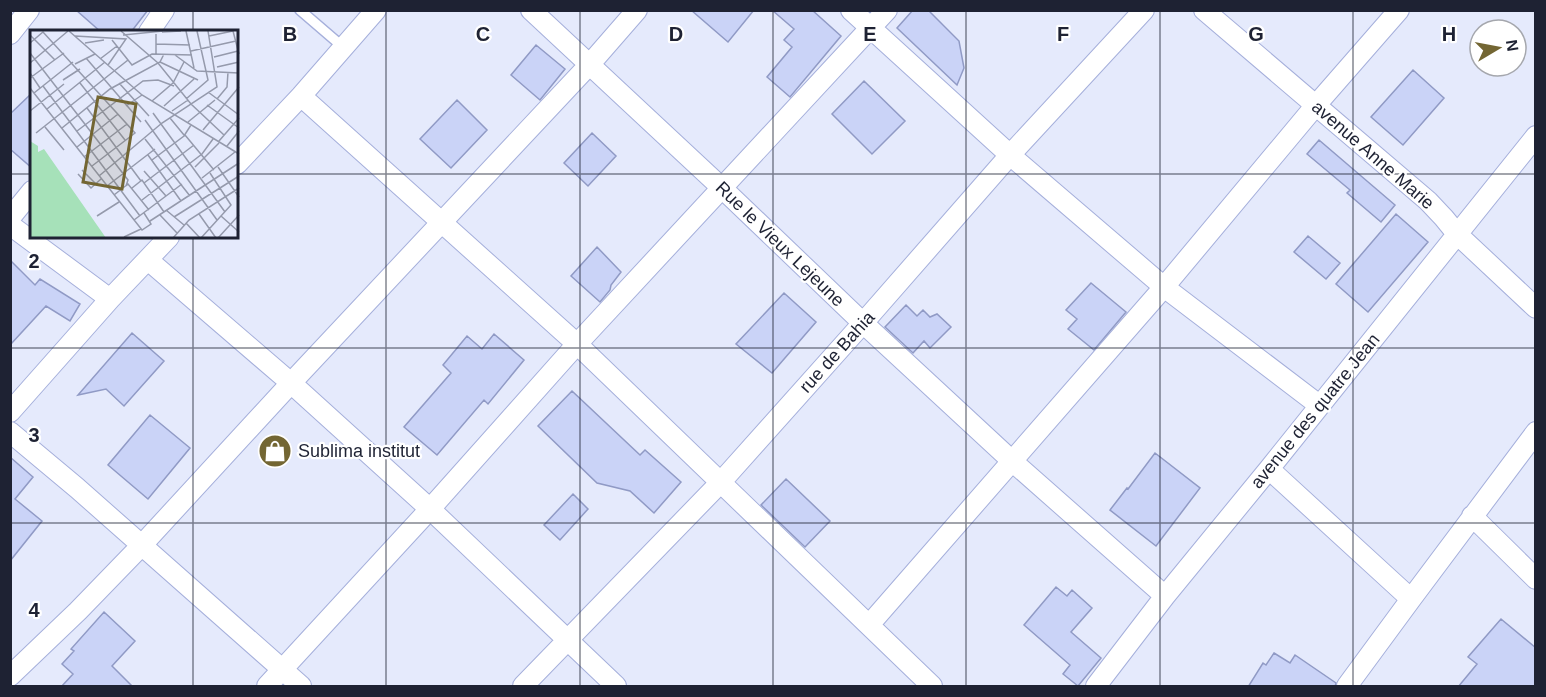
<svg xmlns="http://www.w3.org/2000/svg" width="1546" height="697" viewBox="0 0 1546 697" font-family="Helvetica,sans-serif">
<rect width="100%" height="100%" fill="#e5eafc"/>
<path fill="#cad3f7" stroke="#909ac5" stroke-width="1.5" d="M76 10H148L131 32H101Z
M691 10H754L728 42Z
M772 10H812L841 36 790 97 767 77 792 47 784 40 794 29Z
M913 10H928L959 41 964 68 957 85 897 28Z
M536 45 565 69 540 100 511 75Z
M1413 70 1444 98 1403 145 1371 117Z
M864 81 905 121 872 154 832 114Z
M32 93V168L10 149V114Z
M457 100 487 130 451 168 420 139Z
M592 133 616 156 588 186 564 163Z
M1319 140 1395 205 1381 222 1347 193 1350 190 1307 154Z
M1396 214 1428 242 1368 312 1336 284Z
M1308 236 1340 263 1326 279 1294 252Z
M597 247 621 272 611 285 610 290 600 302 571 276Z
M10 260 35 285 40 279 80 304 70 321 46 306 10 345Z
M1091 283 1126 312 1094 350 1068 329 1077 319 1066 310Z
M784 293 816 322 772 373 736 344Z
M906 305 917 316 923 310 930 317 937 314 951 327 930 348 924 341 913 353 885 327Z
M132 333 164 361 124 406 106 389 78 395Z
M494 334 524 360 488 404 484 400 437 455 404 427 451 373 443 365 467 336 482 349Z
M572 391 640 455 645 450 681 482 654 513 630 491 597 483 538 426Z
M150 415 190 448 148 499 108 465Z
M1155 453 1200 488 1156 546 1110 510 1127 488 1128 489Z
M10 457 33 477 15 499 42 521 10 561Z
M786 479 830 521 805 547 761 505Z
M573 494 588 509 560 540 544 525Z
M1056 587 1067 596 1072 590 1092 608 1071 632 1101 658 1078 686 1063 674 1070 665 1024 625Z
M104 612 135 641 112 666 133 687H61L73 674 62 664 74 651 71 649Z
M1501 619 1536 648V687H1458L1477 664 1468 657Z
M1274 653 1290 663 1295 655 1336 683 1335 687H1248L1263 663 1266 665Z"/>
<g fill="none" stroke-linecap="round" stroke-linejoin="round">
<defs>
<path id="lane" d="M300 10 343 47"/>
<path id="street" d="M531 10 723 189 863 323 1012 461 1165 596
M851 10 1010 155 1164 287 1319 405
M1204 10 1428 201 1444 218 1457 234 1536 308
M149 32 164 10
M10 34 29 10
M301 96 577 344 932 686
M237 164 301 96 376 10
M10 218 32 191
M10 225 110 299
M148 260 291 383 430 509 616 686
M10 412 110 299 169 237
M10 432 77 488 301 686
M1269 469 1411 599
M1472 516 1536 579
M869 625 1164 287 1316 105 1399 10
M10 676 78 611 141 546 291 383 590 64 637 10
M267 686 430 509 577 344 887 10
M523 686 720 483 863 323 1010 155 1144 10
M1096 686 1165 596 1269 469 1536 136
M1347 686 1411 599 1536 432"/>
</defs>
<use href="#lane" stroke="#a5afdb" stroke-width="12"/>
<use href="#street" stroke="#a5afdb" stroke-width="22"/>
<use href="#lane" stroke="#fff" stroke-width="9"/>
<use href="#street" stroke="#fff" stroke-width="20"/>
</g>
<path fill="none" stroke="#1e2233" stroke-width="1.5" stroke-opacity="0.55" d="M193 10V32M386 10V686M580 10V686M773 10V686M966 10V686M1160 10V686M1353 10V686M10 174H32M237 174H1536M193 237V686M10 348H1536M10 523H1536"/>
<defs>
<symbol id="shop-disc" viewBox="-11 -11 22 22"><circle r="9.5" fill="#736633" stroke="#fff"/><path d="M-5-2.5h2.3a2.7 3.5 0 0 1 5.4 0H5L5.5 6h-11ZM-1.5-2.5h3a1.5 2.3 0 0 0-3 0Z" fill="#fff"/></symbol>
</defs>
<g fill-rule="evenodd">
<use href="#shop-disc" x="256" y="432" width="38" height="38"/>
</g>
<g text-anchor="middle" stroke-width="4.5" stroke-linejoin="round" paint-order="stroke">
<g font-size="18" fill="#1e2233" stroke="#fff">
<text transform="translate(1373 155) rotate(41)" y="6">avenue Anne Marie</text>
<text transform="translate(780 244) rotate(44)" y="6">Rue le Vieux Lejeune</text>
<text transform="translate(837 352) rotate(-48)" y="6">rue de Bahia</text>
<text transform="translate(1315 411) rotate(-51)" y="6">avenue des quatre Jean</text>
</g>
<g font-size="18" fill="#1e2233" stroke="#fff" text-anchor="start">
<text x="298" y="457">Sublima institut</text>
</g>
</g>
<g transform="translate(30 30)">
<rect width="208" height="208" fill="#e5eafc"/>
<path d="M0 111 8 116V122L14 119 76 208H0Z" fill="#a6e1b9"/>
<path fill="none" stroke="#959aac" stroke-width="1.5" d="M39 1 112 65 209 124M91 1 128 33 161 74 194 105M156 1 164 38M203 1 209 24M132 2 151 1M0 5 25 30M93 5 133 1M45 6 96 9 78 35M179 6 203 1M82 10 102 35 122 24 162 25M0 13 13 2 105 103 62 136M55 13 74 10M126 14 160 15M161 21 206 11M0 23 98 150 96 156M126 24V4M145 25 167 41 209 43M184 27 208 21M56 28 111 92M70 29 87 16M130 32 168 50M0 33 38 1M45 34 65 24M187 37 209 32M0 43 10 58M0 48 34 23M33 50 50 39M50 53 95 110M89 53 119 86M13 56 110 186M0 58 112 200 121 194 114 183M178 62 209 85M4 63 43 32M156 69 178 50 167 1M187 69 197 57 198 42M122 71 143 53 154 32M177 75 209 98M96 76 112 65M134 76 164 49M57 78 111 151M17 79 75 32M0 81 34 54M142 81 158 70M123 83 195 182M140 88 154 105M115 90 187 190M158 92 185 70M15 97 34 120M32 98 80 59 130 32 134 24M173 100 209 57M47 101 113 51 128 50 144 56M6 103 98 30M155 105 184 140M115 109 160 166M189 111 209 88M197 116 209 101M47 117 88 84M118 125 151 171M54 127 97 94M122 130 154 106 161 95M165 137 189 113M188 137 209 167M52 140 66 154M114 141 136 166M48 144 61 158 71 149M69 146 132 93 187 57 178 1M172 148 205 122M114 153 164 115M77 156 125 119M102 158 112 150 134 182M84 165 98 154 119 180M112 170 172 124 183 109M136 180 154 195M169 184 186 208M130 185 147 203M67 186 89 172M191 186 209 202M144 187 209 146M104 190 152 154M120 191 209 133M156 193 170 208M94 207 111 199M143 208 159 190 209 158M171 208 201 175 180 143M188 208 209 185"/>
<path fill="#736633" fill-opacity="0.15" stroke="#736633" stroke-width="3" d="M68 67 106 74 92 159 53 152Z"/>
<rect width="208" height="208" fill="none" stroke="#1e2233" stroke-width="3"/>
</g>
<g font-size="20" text-anchor="middle" font-weight="bold" fill="#1e2233" stroke="#fff" stroke-width="4.5" stroke-linejoin="round" paint-order="stroke">
<text x="290" y="41">B</text>
<text x="483" y="41">C</text>
<text x="676" y="41">D</text>
<text x="870" y="41">E</text>
<text x="1063" y="41">F</text>
<text x="1256" y="41">G</text>
<text x="1449" y="41">H</text>
<text x="34" y="268">2</text>
<text x="34" y="442">3</text>
<text x="34" y="617">4</text>
</g>
<rect width="1546" height="697" fill="none" stroke="#1e2233" stroke-width="24"/>
<g transform="translate(1498 48) rotate(80)"><circle r="28" fill="#ffffff" stroke="#a5a7ad" stroke-width="1.5"/>
<path d="M0-4.5L10 22L0 15L-10 22Z" fill="#736633"/>
<text y="-9" font-size="16" font-weight="bold" text-anchor="middle" fill="#1e2233">N</text>
</g>
</svg>
